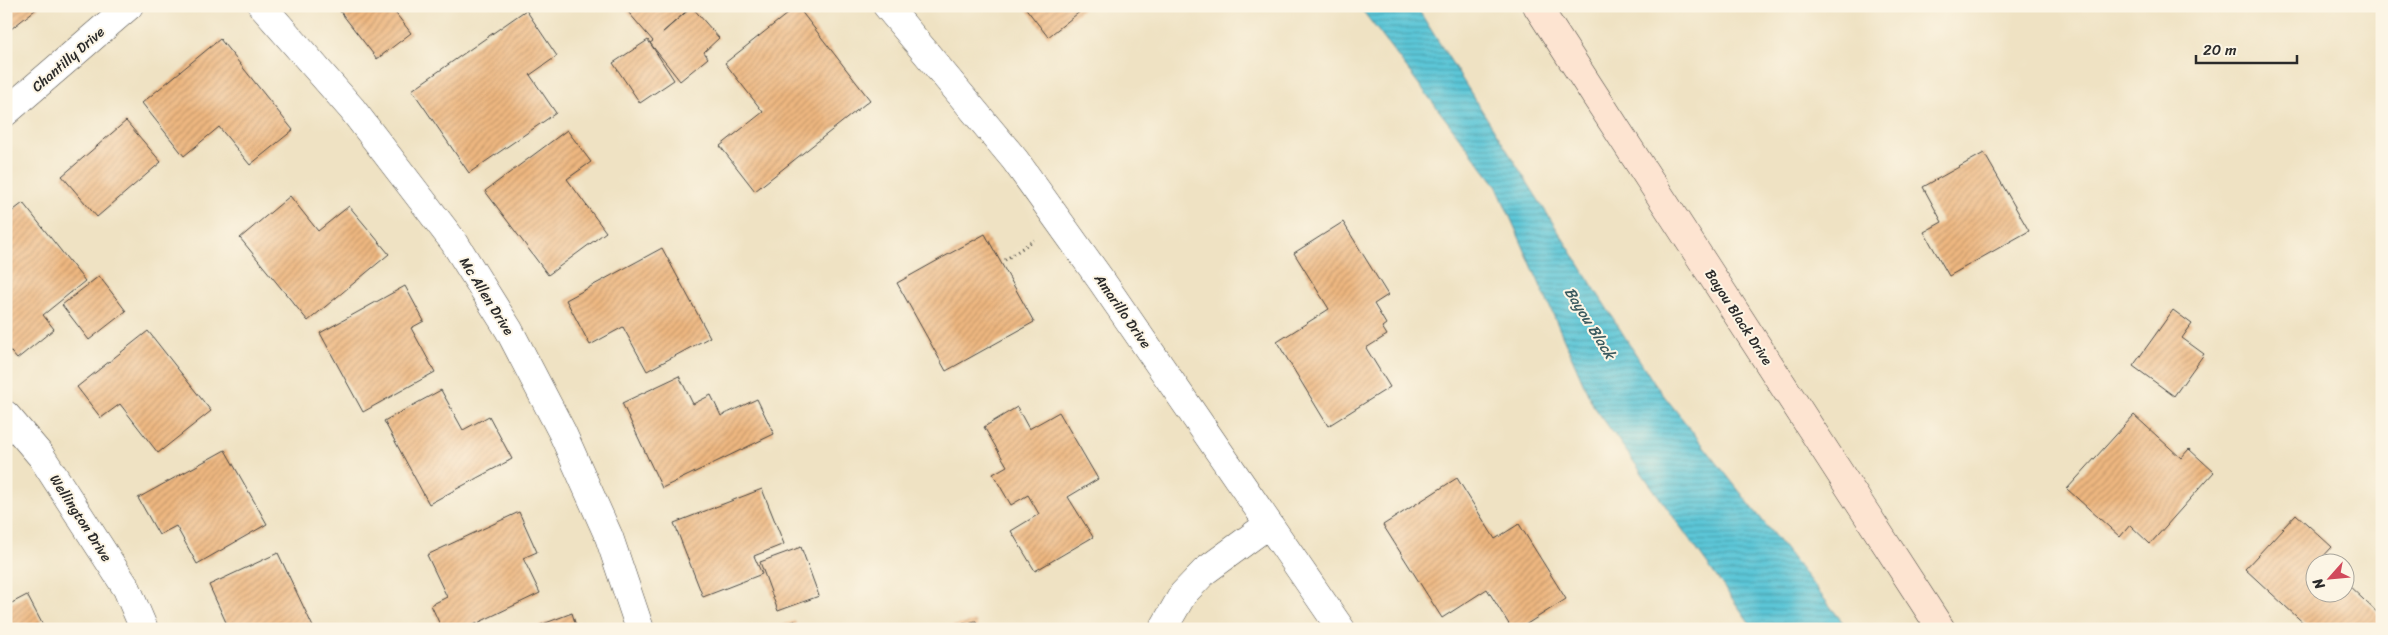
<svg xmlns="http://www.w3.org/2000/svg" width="2388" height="635" viewBox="0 0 2388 635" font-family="Sriracha,sans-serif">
<defs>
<pattern id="water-rules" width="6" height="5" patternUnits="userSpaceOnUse" patternTransform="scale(1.25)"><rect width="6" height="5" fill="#5cc6d7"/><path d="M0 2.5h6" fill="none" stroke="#4ca1af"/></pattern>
<pattern id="building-hatch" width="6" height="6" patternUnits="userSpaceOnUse" patternTransform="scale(1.25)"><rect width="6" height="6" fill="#eeb780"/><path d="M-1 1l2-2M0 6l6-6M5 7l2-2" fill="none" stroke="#c19569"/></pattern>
</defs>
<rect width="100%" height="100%" fill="#fcf5e5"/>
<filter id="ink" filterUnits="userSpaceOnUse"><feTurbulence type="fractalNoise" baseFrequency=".02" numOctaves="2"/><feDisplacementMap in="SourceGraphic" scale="10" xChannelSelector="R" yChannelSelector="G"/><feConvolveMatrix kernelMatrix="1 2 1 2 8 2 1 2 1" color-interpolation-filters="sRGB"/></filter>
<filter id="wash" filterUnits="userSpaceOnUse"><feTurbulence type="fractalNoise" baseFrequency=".0096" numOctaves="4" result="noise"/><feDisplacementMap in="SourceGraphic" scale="20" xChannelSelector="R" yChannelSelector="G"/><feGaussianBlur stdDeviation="1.12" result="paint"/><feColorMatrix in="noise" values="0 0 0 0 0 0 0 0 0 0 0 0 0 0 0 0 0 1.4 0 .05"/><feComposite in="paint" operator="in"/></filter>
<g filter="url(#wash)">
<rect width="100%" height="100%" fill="#efe2c3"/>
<path fill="url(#water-rules)" stroke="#447881" d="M1359 6H1416L1654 383 1848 629H1754L1593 405 1496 185Z"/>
<g id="blocks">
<path fill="url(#building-hatch)" d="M6 6H40L6 33Z
M336 6H390L411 33 377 59Z
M623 6H692L662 33 692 7 719 38 704 52 708 58 680 81 650 43 653 41Z
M797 6 870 100 755 191 720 146 763 112 725 63Z
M1024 6H1087L1048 37Z
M526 10 557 56 530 75 556 113 469 173 412 90Z
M220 39 293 130 250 165 219 127 184 156 142 103Z
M648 40 674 80 640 103 613 63Z
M126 121 161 162 97 217 62 176Z
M567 130 591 162 567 179 606 232 548 275 485 191Z
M1984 153 2029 231 1949 276 1924 232 1942 222 1923 187Z
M290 196 318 231 349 206 389 254 308 321 240 238Z
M23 203 85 281 43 315 54 329 17 359 6 346V216Z
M1343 222 1388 295 1374 304 1386 324 1382 327 1387 335 1366 348 1390 387 1328 426 1277 342 1329 309 1294 253Z
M985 234 1034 322 946 371 897 283Z
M662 248 710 337 647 371 623 327 590 345 566 300Z
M99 276 126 311 89 340 62 305Z
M405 286 424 321 411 328 435 372 363 412 320 333Z
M2173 310 2192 324 2182 338 2204 354 2174 396 2133 366Z
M148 331 211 411 158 453 120 404 101 418 77 387Z
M679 376 693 404 711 395 721 416 757 399 774 434 662 488 622 403Z
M441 390 463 430 489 416 512 459 429 504 384 421Z
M1017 407 1029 429 1059 412 1098 479 1068 497 1093 537 1035 571 1011 531 1039 514 1028 495 1011 505 993 474 1007 466 984 427Z
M2134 415 2181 458 2189 449 2214 472 2150 544 2130 525 2120 537 2067 489Z
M225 450 267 524 197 564 176 526 159 535 138 498Z
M1457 478 1495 539 1519 524 1566 599 1519 629H1512L1487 589 1442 618 1383 525Z
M762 489 784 544 754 556 762 574 703 597 674 523Z
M519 512 537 552 523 558 540 593 465 629H442L431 605 447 597 427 555Z
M2296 514 2332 547 2320 560 2323 562H2316V592H2346V583L2382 617V629H2310L2245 569Z
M801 547 819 596 778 611 760 562Z
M278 553 314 629H229L209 585Z
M27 595 45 629H6V606Z
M572 613 577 629H530Z
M795 621 797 629H773V628Z
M976 621 978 629H943V628Z"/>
</g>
</g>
<g filter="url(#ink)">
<use href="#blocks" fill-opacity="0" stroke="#484642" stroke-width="1"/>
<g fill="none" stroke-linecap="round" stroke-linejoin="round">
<defs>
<path id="minor" d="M262 6 352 109 454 242 509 330 562 432 609 537 640 629
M887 6 1015 160 1101 280 1341 629
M6 112 129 6
M6 415 41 456 127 589 144 629
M1163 629 1183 594 1205 571 1269 524"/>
<path id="secondary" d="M1537 6 1941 629"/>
</defs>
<use href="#minor" stroke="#484642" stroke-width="29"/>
<use href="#secondary" stroke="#484642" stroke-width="29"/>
<path stroke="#484642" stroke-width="3" stroke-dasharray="1 4" stroke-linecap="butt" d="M1005 260 1034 240"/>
<use href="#minor" stroke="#fff" stroke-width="28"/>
<use href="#secondary" stroke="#fde4d1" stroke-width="28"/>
</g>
</g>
<g text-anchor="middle" stroke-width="4" stroke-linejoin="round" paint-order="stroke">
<g font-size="14" fill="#2b2b2b" stroke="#fcf5e5">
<text transform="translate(68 59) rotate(-41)" y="5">Chantilly Drive</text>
<text transform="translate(487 296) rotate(58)" y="5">Mc Allen Drive</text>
<text transform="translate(1123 311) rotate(55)" y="5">Amarillo Drive</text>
<text transform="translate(1739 317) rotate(57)" y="5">Bayou Black Drive</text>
<text transform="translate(81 518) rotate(57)" y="5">Wellington Drive</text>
</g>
<g font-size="15" font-style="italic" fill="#3a5a5f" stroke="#fcf5e5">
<text transform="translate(1590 323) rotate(58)" y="5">Bayou Black</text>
</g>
</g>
<rect width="2388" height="635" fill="none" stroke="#fcf5e5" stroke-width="25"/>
<g transform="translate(2330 578) rotate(243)"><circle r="24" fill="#fcf5e5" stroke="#a8a49b"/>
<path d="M0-4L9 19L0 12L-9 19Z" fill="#d1495b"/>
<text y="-8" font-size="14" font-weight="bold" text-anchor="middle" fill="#2b2b2b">N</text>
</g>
<path d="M2196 55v8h101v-8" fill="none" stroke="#2b2b2b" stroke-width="2.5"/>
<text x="2203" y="55" font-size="15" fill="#2b2b2b" stroke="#fcf5e5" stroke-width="4" paint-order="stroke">20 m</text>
</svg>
